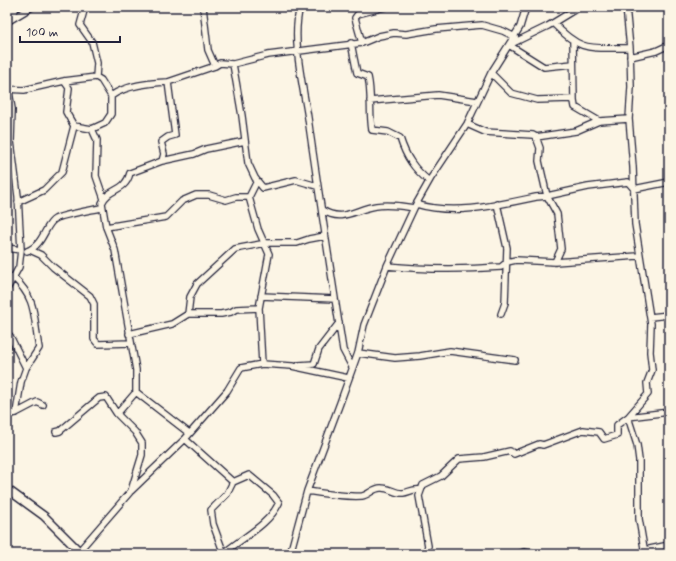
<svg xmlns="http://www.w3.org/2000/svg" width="676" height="561" viewBox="0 0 676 561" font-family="Mynerve,sans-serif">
<rect width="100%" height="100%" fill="#fcf5e5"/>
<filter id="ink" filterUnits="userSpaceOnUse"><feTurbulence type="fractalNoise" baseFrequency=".025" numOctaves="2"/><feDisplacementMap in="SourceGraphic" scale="8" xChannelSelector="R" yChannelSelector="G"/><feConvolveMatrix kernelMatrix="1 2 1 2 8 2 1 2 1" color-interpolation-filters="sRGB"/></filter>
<g filter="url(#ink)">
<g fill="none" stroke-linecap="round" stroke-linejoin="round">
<defs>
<path id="street" d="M85 7 80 25 92 42 97 63 96 77
M203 7 208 50 215 66 220 63 233 64 268 55 362 43 379 36 394 33 406 34 436 29 482 25 503 31 515 37
M300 7C291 39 303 85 308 118 319 196 331 273 343 350L352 367
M12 18 16 7
M7 22 32 7
M553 23C583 54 591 47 630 48
M573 41 574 101
M351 43 357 73 368 77C372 94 369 112 372 130L388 132 400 138C406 157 414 169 429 181
M362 43 355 18 358 14 385 7
M630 57 656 51 669 45
M233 64 242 116 248 163 255 178 263 188 296 180 317 186
M573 64 544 67 509 45 548 26 579 7
M491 73 511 93 537 100 571 99 574 101 575 107 599 121
M7 80 12 109 11 141 18 196 21 250 19 267 7 289
M7 89 24 90 64 81 96 77 101 80 111 96V114L105 123 92 129
M111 96C126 85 150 83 168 82
M370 101 438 95 477 101
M467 124 485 132 533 135 536 137 540 148 539 161 547 196 557 214 561 249 555 262
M74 126 92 129 97 140 96 176 104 199
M536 137 576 131 599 121 629 119
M162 161 194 154 206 149 245 141
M257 181 249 197 258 229 269 254 259 308 262 364
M18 202 44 190 62 172 74 126 66 112 69 88 64 81
M416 204C454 216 498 205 536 197L547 196 588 187 628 182 634 189 669 182
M497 204 507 248 505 303 501 314
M322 210C343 223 355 209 376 206 389 204 401 206 414 208
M106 227 166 217 182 201 196 195H209L226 200 236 197H249
M7 248 21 250
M30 250 41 255 53 267 90 296 94 304V339L98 344 131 343
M27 251C44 245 45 224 55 219 61 215 92 210 101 208
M387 266C426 270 462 270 501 267L507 262 516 260 555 262 638 256
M13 277C38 300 33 317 39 348L26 368 21 382 16 413
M261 296 335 299
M188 314 190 297 197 284 235 249 266 243H297L309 239 325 236
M650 317 669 315
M7 334 10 336 26 368
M129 334 172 324 188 314H221L231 312 236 309 259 308
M358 353 395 358 420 356 450 351 515 360
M299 365 314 364 319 349 339 323
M117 414 136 392
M7 415 16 413 37 402 43 405
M628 417 637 445 639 460V519L645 554
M628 417 669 412
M56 432 60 431 99 398 106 397 117 414 135 432 142 443V455L131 491
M189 433 136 392V370L115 250 106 227 102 203C109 187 125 193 130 173L162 161 164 154 161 142 168 137 175 135 168 82 215 66
M185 439 233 482 249 475 273 495 279 503C268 526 241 538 223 554
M307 491C325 494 344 497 362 496 369 495 374 487 382 488 389 488 397 494 403 493 410 492 411 489 421 490
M79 551 131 491 185 439 227 391 241 368 262 364 292 366 348 378
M224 554 213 524 211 510 227 494 233 482
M290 554 307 491 340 403 358 353 364 325 387 266 414 208 431 178 467 124 491 73 520 27 526 7
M425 554 428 546 419 496 423 485 441 476 459 459 484 457 510 451 514 454 539 444 543 445 583 430 599 432 604 439 617 435V425L628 417 648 394 647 383 652 370 650 352 651 324 635 224 633 167 629 119 631 87 630 48 626 7
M519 554 524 552 534 554
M638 554 645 550 669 545"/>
<path id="secondary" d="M7 489 44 516 82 554"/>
</defs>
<use href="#street" stroke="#22223b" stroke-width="8"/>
<use href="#secondary" stroke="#22223b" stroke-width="10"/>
<use href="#street" stroke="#fcf5e5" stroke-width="5.5"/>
<use href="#secondary" stroke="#fcf5e5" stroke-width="7"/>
</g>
</g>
<rect width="676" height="561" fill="none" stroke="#fcf5e5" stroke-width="24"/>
<rect x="12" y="12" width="652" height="537" fill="none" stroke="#22223b" stroke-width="1.5" filter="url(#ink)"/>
<path d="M20 36v6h100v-6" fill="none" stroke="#22223b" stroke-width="2"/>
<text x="26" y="36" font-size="12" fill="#22223b" stroke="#fcf5e5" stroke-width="3" paint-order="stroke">100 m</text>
</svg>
